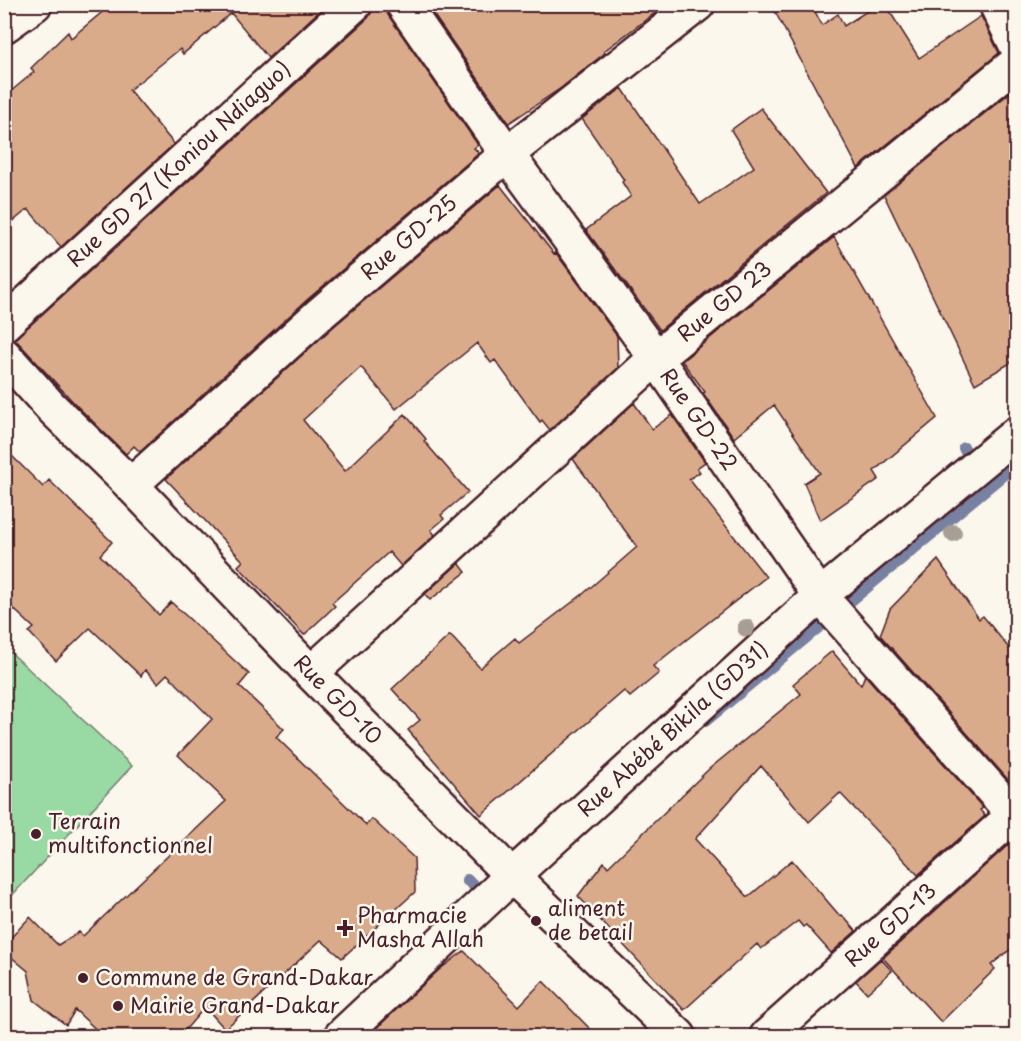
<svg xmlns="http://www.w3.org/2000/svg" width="1021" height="1041" viewBox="0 0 1021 1041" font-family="'Playpen Sans',sans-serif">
<rect width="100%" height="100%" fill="#fbf7ec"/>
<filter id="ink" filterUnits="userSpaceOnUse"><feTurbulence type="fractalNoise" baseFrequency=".0167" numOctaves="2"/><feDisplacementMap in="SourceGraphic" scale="12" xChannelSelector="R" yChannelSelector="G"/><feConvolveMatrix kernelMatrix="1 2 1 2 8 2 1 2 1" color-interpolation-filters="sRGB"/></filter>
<g filter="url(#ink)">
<path fill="#99daa4" stroke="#727c68" stroke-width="1.5" d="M4 646 132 766 5 903H4Z"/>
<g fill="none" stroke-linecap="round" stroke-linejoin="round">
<path stroke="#7881a1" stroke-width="12" d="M964 448 966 452
M705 721 1016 464
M467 880 489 897"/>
</g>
<path fill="#daab8b" stroke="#4a1f2b" stroke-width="1.5" d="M112 4H327L268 58 231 13 183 54 180 49 129 90 174 144 61 247 28 209 4 229V97L34 72 31 68 68 32 71 38Z
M373 4H384L388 15 478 145 474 148 478 152 477 155 308 299 140 452 134 446 126 454 78 407 15 339 368 18 373 10Z
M426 4H667L604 51 605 53 561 88 509 123Z
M771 4H811L822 25 838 14 844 26 878 4H885L919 58 981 16 999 53 858 168Z
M1017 87V359L975 384 884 195Z
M622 88 700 204 754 167 731 130 761 108 826 193 660 330 586 230 631 196 622 182 624 180 582 119Z
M500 185 554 254 556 253 617 336 618 368 550 430 542 420 540 422 495 360 491 363 477 343 396 409 361 367 303 420 345 471 405 414 426 439 424 441 468 492 441 515 444 519 431 530 435 535 401 566 389 552 332 603 335 606 304 635 238 566 243 561 166 479 333 327Z
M834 237 937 418 874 471 879 479 820 520 804 483 820 473 774 405 734 438 703 393 705 392 682 361Z
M634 403 652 429 672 415 705 462 697 468 700 472 689 479 766 577 653 666 659 673 630 697 624 691 481 815 408 730 420 720 392 689 450 635 480 668 515 638 519 643 583 594 637 547 573 459Z
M4 448 43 487 49 480 112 542 100 555 159 615 171 602 249 674 239 686 284 729 276 737 366 825 372 819 414 858 415 892 342 958 321 940 225 1029 205 1007 180 1036H103L75 1010 66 1025 34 1000 28 971 4 951V945L30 917 58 945 79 932 83 936 226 801 178 755 212 719 167 674 158 683 145 670 141 676 90 628 56 661 29 632 34 628 4 600Z
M938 560 979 619 983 616 1017 658V779L1011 783 880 635 890 609Z
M459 563 466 572 430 600 425 594Z
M832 651 861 685 865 675 983 808 980 810 985 816 918 875 840 793 809 822 761 766 695 839 748 897 792 860 840 916 842 915 856 931 831 953 806 925 803 927 798 921 761 949 757 944 684 1010 578 896 604 862 608 867 709 769 801 694 793 684Z
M1009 844 1017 853V944L991 965 995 969 941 1022 883 958Z
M464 951 519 1006 543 981 597 1036H368L439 970Z
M881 959 892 971 867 993 856 981Z"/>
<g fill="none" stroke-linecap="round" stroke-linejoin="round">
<defs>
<g id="minor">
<path id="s1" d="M403 4 507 154 656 358 820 596 1016 817"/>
<path d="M996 4 1016 45"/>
<path d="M4 26 35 4"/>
<path id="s2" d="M4 324 355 4"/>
<path id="s3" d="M4 355 51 407 131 485 311 673 512 876 679 1036"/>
<path id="s4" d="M131 485 321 313 507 154 698 4"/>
<path id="s5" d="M311 673 656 358 1016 63"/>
<path id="s6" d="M767 1036 1016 813"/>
</g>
<g id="major">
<path id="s7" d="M341 1036 512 876 820 596 1016 434"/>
</g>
</defs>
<use href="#minor" stroke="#4a1f2b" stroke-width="38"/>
<use href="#major" stroke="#4a1f2b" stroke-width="38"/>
<use href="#minor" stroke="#fbf7ec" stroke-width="33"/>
<use href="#major" stroke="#fbf7ec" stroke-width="33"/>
</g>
<g fill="#a79f96">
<circle cx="953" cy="533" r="9"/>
<circle cx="746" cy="628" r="9"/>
</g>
</g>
<g fill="#4a1f2b" stroke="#fbf7ec" stroke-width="2">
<circle cx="36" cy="834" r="6"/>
<circle cx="536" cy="921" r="6"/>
<path d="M342 919h6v6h6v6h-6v6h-6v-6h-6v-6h6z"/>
<circle cx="83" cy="978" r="6"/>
<circle cx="118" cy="1006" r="6"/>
</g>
<g text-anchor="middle" stroke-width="5" stroke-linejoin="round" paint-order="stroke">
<g font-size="21" fill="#4a1f2b" stroke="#fbf7ec">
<text dy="7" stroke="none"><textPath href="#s2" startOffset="237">Rue GD 27 (Koniou Ndiaguo)</textPath></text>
<text dy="7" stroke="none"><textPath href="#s4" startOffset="372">Rue GD-25</textPath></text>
<text dy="7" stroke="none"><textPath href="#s5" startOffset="556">Rue GD 23</textPath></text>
<text dy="7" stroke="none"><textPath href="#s1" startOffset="510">Rue GD-22</textPath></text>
<text dy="7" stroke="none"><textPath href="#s3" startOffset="480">Rue GD-10</textPath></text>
<text dy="7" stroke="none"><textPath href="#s7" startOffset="452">Rue Abébé Bikila (GD31)</textPath></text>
<text dy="7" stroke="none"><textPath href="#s6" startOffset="166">Rue GD-13</textPath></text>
</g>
<g font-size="21" fill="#4a1f2b" stroke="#fbf7ec" text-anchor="start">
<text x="48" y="829">Terrain<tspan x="48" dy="24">multifonctionnel</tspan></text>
<text x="548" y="916">aliment<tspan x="548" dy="24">de betail</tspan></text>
<text x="357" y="923">Pharmacie<tspan x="357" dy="24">Masha Allah</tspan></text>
<text x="95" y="985">Commune de Grand-Dakar</text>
<text x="130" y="1013">Mairie Grand-Dakar</text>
</g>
</g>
<rect width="1021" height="1041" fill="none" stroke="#fbf7ec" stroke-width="24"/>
<rect x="12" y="12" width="997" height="1017" fill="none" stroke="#4a1f2b" stroke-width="2" filter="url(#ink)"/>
</svg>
